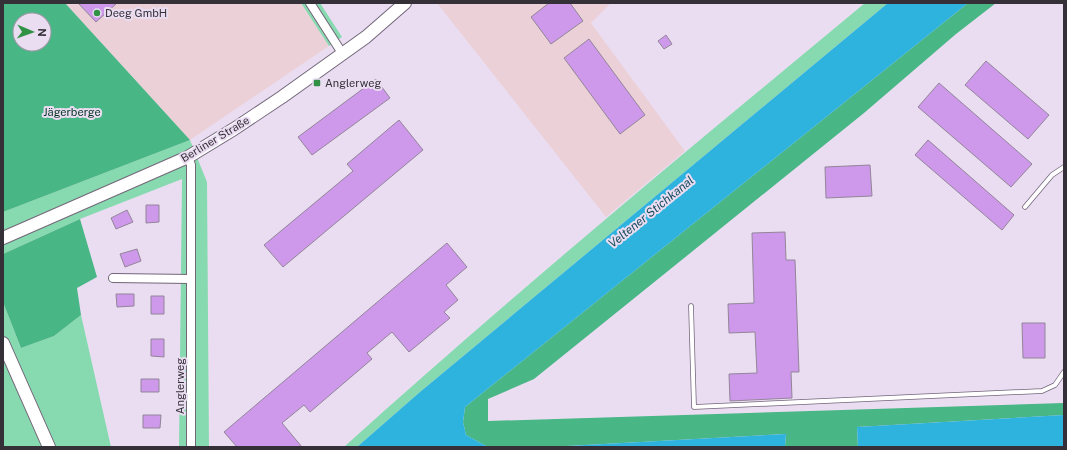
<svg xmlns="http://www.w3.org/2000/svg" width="1067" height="450" viewBox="0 0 1067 450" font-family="'Public Sans',sans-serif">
<rect width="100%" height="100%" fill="#eaddf2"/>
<path fill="#ebd1d7" d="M65 3H301L329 46 190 140Z
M437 3H611L591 23 685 151 606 217Z"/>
<path fill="#87dab0" d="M301 3H320L342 37 329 46Z
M865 3H888L420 392 357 447H344C513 294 689 149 865 3Z
M190 140 207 182 209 447H179L182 179 80 219 3 254V212Z
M3 302 21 348 54 336 81 315 111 447H3Z"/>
<path fill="#48b685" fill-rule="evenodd" d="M3 3H65L190 140 3 212ZM20 20H44V44H20Z
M968 3H996L956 34 864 113 534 379 488 399V421L1064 403V415L857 427 858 447H785L786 434 549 447H496L486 446 466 435 463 422 465 407Z
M80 219 97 277 77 288 81 315 54 336 21 348 3 302V254Z"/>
<path fill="#2eb3df" d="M888 3H968L465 407 463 422 466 435 486 446 496 447H357L420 392Z
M1064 415V447H858L857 427Z
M786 434 785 447H549Z"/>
<path fill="#ce99ea" stroke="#928599" d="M78 3H117L96 22Z
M549 3H570L583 21 551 44 531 17Z
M666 35 672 44 664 49 658 41Z
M589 39 645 115 620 134 564 58Z
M986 61 1049 115 1028 139 965 85Z
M376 79 390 98 312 155 298 137Z
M939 83 1032 164 1011 187 918 107Z
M399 120 423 150 283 267 264 245 353 171 347 164Z
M928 140 1014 215 1002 230 915 155Z
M870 165 872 196 826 198 825 167Z
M146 205H159V222L146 223Z
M127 210 133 222 116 229 111 218Z
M785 232 786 260H795L799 372H791L792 398 730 401 729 374 757 373 755 332 729 333 728 304 754 303 752 233Z
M447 243 467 267 446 285 458 300 444 312 450 318 409 352 392 332 367 353 372 359 310 412 304 405 282 423 302 447H237L224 432Z
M137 249 141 261 125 267 120 254Z
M116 294H134V306L117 307Z
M151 296H164V314H151Z
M1022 323H1045V358H1023Z
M151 339H164V357L151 356Z
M141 379H159V392H141Z
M143 415H161L160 428H143Z"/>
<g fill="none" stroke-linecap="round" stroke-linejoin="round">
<defs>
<path id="service" d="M1025 207 1052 175 1064 167
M691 306 694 407 1042 391 1055 385 1064 372"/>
<path id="minor" d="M310 3 342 53
M188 157 191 165V445
M113 278 191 279"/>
<path id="secondary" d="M3 238 188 157 234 129 282 97 366 37 405 3
M3 343 49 447"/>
</defs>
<use href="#service" stroke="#726679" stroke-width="5.5"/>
<use href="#minor" stroke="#726679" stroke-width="10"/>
<use href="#secondary" stroke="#726679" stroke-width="14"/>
<use href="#service" stroke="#fff" stroke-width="4"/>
<use href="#minor" stroke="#fff" stroke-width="8"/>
<use href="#secondary" stroke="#fff" stroke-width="12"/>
</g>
<g fill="#319246" stroke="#eaddf2" stroke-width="1.5">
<circle cx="97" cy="13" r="4"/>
<rect x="313" y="79" width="8" height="8" rx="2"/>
</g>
<g text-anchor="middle" stroke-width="4" stroke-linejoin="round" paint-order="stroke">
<g font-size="11" fill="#353038" stroke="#eaddf2" text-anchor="start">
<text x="105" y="17">Deeg GmbH</text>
<text x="325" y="87">Anglerweg</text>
</g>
<g font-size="11" fill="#00321f" stroke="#eaddf2">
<text x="72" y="116">Jägerberge</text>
</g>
<g font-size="11" fill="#353038" stroke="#eaddf2">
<text transform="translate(215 139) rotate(-31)" y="4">Berliner Straße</text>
<text transform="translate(180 386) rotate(-90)" y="4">Anglerweg</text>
</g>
<g font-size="12" font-style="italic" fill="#174c5e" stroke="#eaddf2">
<text transform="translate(651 212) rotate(-39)" y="4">Veltener Stichkanal</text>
</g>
</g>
<rect width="1067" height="450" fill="none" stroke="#353038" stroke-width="8"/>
<g transform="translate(32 32) rotate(92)"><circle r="19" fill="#eaddf2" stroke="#a298a8"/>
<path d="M0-3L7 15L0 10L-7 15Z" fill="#319246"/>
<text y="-6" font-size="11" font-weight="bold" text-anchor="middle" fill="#353038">N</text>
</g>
</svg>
